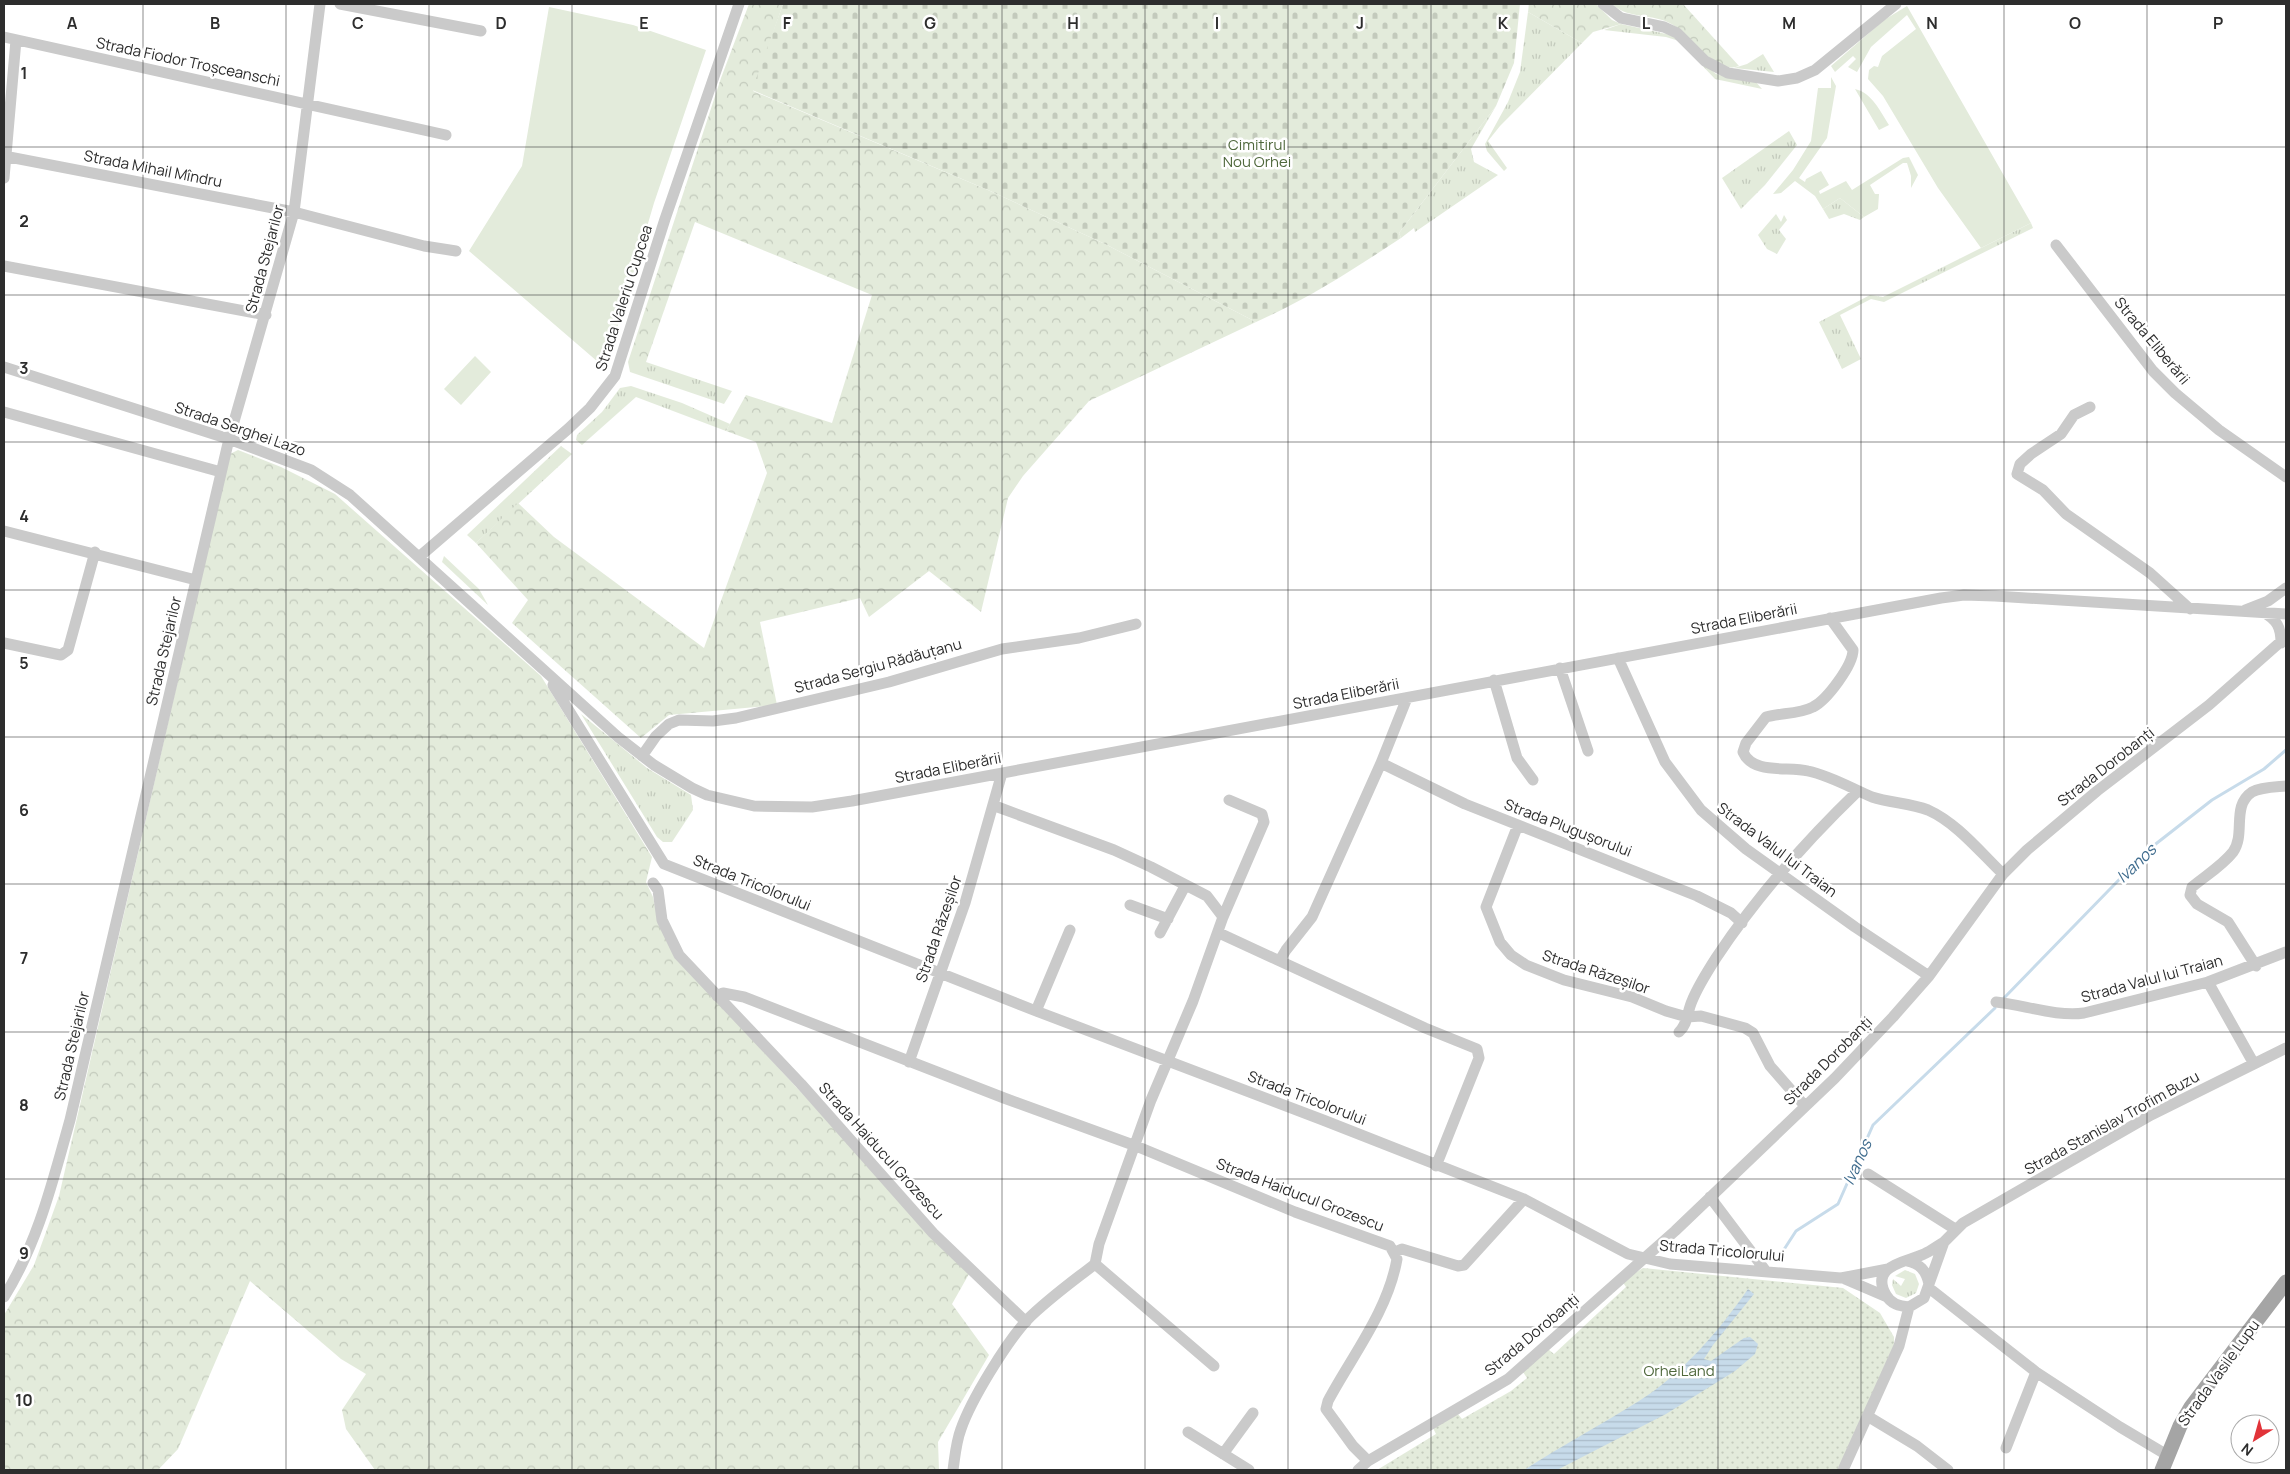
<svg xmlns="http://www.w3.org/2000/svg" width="2290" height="1474" viewBox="0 0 2290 1474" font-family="Manrope,sans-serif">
<defs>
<pattern id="grass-tufts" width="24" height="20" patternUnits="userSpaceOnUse" patternTransform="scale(1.25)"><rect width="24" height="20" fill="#e3ebdb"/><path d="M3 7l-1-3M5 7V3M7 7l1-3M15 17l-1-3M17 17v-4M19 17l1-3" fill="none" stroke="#c3cabc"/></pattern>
<pattern id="forest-crowns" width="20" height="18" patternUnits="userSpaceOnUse" patternTransform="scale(1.25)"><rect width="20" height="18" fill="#e3ebdb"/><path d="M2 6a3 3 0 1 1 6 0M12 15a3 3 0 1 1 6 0" fill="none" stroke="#c3cabc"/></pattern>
<pattern id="cemetery-stones" width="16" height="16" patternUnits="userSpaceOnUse" patternTransform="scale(1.25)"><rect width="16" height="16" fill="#e3ebdb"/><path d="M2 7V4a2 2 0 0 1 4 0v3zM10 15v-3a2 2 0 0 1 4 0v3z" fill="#c3cabc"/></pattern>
<pattern id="park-dots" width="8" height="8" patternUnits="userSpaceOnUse" patternTransform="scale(1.25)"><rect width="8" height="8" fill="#e3ebdb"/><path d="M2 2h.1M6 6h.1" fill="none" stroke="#c3cabc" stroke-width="1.8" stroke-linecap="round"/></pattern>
<pattern id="water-rules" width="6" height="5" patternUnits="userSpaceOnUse" patternTransform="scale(1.25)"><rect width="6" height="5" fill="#c7dbea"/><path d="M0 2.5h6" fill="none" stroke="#abbcc9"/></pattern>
</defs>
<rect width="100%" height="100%" fill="#fff"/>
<path fill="url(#grass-tufts)" d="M1528 12 1582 43 1500 126 1488 141 1507 168 1504 171 1487 151 1485 144 1508 102 1520 72Z
M1621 24 1671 35 1678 39 1716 74 1755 81 1762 89 1715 79 1679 41 1666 37 1604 30Z
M1763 54 1774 72 1734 68 1747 64Z
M1496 106 1471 149 1474 162 1498 175 1415 232 1414 228 1401 238 1399 233Z
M1789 131 1797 145 1765 185 1741 209 1722 178Z
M1840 198 1864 217 1860 220 1844 214 1829 219 1823 209Z
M1776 214 1781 222 1784 215 1787 220 1779 230 1786 239 1777 254 1767 249 1758 235Z
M2031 223 2033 228 1884 302 1871 299 1840 315 1861 359 1842 369 1819 322 1870 295 1883 297Z
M628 362H646L732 391 724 404 630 372Z
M631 386 682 403 730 424 726 431 636 397 582 445 576 440 577 435 602 412 620 388Z
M561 446 572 454 476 543 467 535Z
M444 556 479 589 488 605 442 562Z
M581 714 647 768 691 795 693 810 672 842H663L657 837Z
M1905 1270 1915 1274 1919 1284 1916 1293 1906 1298 1896 1294 1892 1285 1893 1279 1901 1286 1905 1279 1895 1276Z"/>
<path fill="url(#forest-crowns)" d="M749 4H783L753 91 988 190 1105 244 1256 322 1089 401 1023 476 1008 498 981 612 929 571 869 617 860 598 760 622 777 705 669 715 641 738 512 623 528 600 476 543 518 503 554 537 704 648 767 473 756 442 726 431 746 395 832 423 872 295 695 222 646 362H628L721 78Z
M1529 4H1596L1612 20 1621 24 1593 32 1582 43 1528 12Z
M1612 4H1683L1739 66C1718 75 1691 38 1676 27 1657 12 1630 21 1612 4Z
M238 450 281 467 335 494 541 676 652 857 646 882 653 897 659 924 676 957 969 1274 952 1304 989 1355 938 1442 939 1470H375L346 1429 342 1410 366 1374 341 1359 250 1281 178 1449 158 1470H4V1315L34 1265 59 1196 230 454Z"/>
<path fill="url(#cemetery-stones)" d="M783 4H1520L1514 63 1496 106 1399 233 1401 238C1354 269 1308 299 1256 322L1105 244 988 190 752 90Z"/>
<path fill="url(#park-dots)" d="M1643 1268 1843 1288 1880 1313 1894 1337V1345L1838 1470H1377L1436 1434 1433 1428 1458 1414 1462 1419 1511 1391 1527 1378 1523 1372 1548 1349 1554 1354 1626 1287 1622 1281Z"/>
<path fill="#e3ebdb" d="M1907 6 2031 223 1981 248 1938 188 1883 96 1868 79 1869 70 1874 66 1878 67 1882 56 1916 29 1907 15 1871 47 1857 72 1848 67 1856 59 1853 56 1835 72 1831 66 1884 20Z
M549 7 633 25 706 50 654 203 616 332 598 362 469 251 522 166Z
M1831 77 1836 86 1827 138 1799 178 1805 182 1806 179 1821 171 1829 185 1819 191 1820 194 1846 181 1852 190 1903 158 1909 157 1918 175 1911 188V176L1907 163H1903L1870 185 1875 194H1879L1878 209 1864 217 1840 198 1823 209 1815 196 1795 181 1781 193 1773 194 1793 170 1811 141 1818 88H1831Z
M1855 89C1872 93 1880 111 1889 125L1879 130Z
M475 356 491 372 461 405 444 389Z"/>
<path fill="url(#water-rules)" d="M1748 1289 1754 1294 1713 1345 1704 1359 1711 1361 1744 1338 1750 1337 1758 1344 1755 1354 1735 1371 1666 1414 1557 1470H1524C1561 1446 1601 1425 1639 1401 1682 1374 1719 1331 1748 1289Z"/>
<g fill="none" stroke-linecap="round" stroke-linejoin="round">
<path stroke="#c7dbea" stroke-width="3" d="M2004 998 2148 850 2212 800 2264 769 2286 750
M1783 1251 1796 1231 1838 1204 1873 1125 1995 1008"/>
<path stroke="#cacaca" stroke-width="11" d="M340 4 481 31
M1603 4 1621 18 1664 27 1677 33 1705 61 1728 73 1778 81 1797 78 1815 70 1896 4
M4 37 446 135
M4 156 294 212 424 246 456 251
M4 178 16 40
M2056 245 2153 371 2175 393 2219 430 2286 477
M4 266 266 315
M4 367 229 439 311 470 350 495 618 737 654 765 692 788 707 795 754 806 812 807 852 801 1941 598 1964 595 1995 596 2286 614
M2090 407 2074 415 2061 434 2031 454 2020 464 2017 474 2043 490 2066 514 2150 573 2190 609
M4 412 221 472
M4 531 196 580
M419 557 568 429 590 408 615 376 665 219 739 4
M2245 610 2268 601 2286 588
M2263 612C2277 620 2281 627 2281 643
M1830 618 1853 650C1853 665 1827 700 1813 707 1800 714 1780 713 1766 717L1746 743 1743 752C1753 775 1788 766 1808 771 1831 776 1851 788 1872 797 1890 803 1910 803 1928 810 1957 823 1980 852 2003 874
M4 643 56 654 61 655 68 650 95 552
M1618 658 1665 762 1701 810 1746 849 1855 927 1929 976
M1560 668 1588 751
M1494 680 1517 758 1533 780
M553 685 664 864 1036 1011 1323 1120 1524 1199 1628 1254 1670 1264 1841 1278 1888 1269
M642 756 656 736 669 724 679 720 713 721 736 718 889 682 1002 649 1079 638 1136 624
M1381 763 1465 804 1697 896 1731 913 1742 923
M995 806 1114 850 1151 867 1207 896 1223 917
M1518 825 1486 907 1500 942 1511 955 1526 965 1564 980 1632 997 1666 1011 1687 1017 1701 1016 1745 1028 1753 1033 1770 1066 1805 1106
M653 883 658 890 662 920 679 955 801 1084 933 1233 1026 1322
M1130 905 1168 919
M1160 933 1185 886
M1219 933 1425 1028 1477 1049 1479 1058 1436 1166
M1280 960 1286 950 1312 917 1381 763 1407 698
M2256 966 2228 922 2197 904 2190 895 2192 887C2205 876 2222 866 2233 852 2246 834 2231 806 2252 792 2261 787 2276 787 2286 786
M2208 982 2254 1064
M717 996 723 993 744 997 1004 1098 1136 1146 1295 1212 1390 1246 1397 1259C1388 1311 1352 1356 1328 1401L1326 1409 1353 1446 1368 1461
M1996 1002C2024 1005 2057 1017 2084 1013L2208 982 2286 952
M1036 1011 1070 930
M1679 1032C1688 1024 1687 1012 1692 1001 1698 986 1707 972 1716 958 1756 898 1806 841 1858 791
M909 1062 965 903 1002 773
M1868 1174 1955 1229
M1710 1197 1765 1270
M1395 1252 1402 1249 1458 1266 1464 1265 1524 1199
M1907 1261C1920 1264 1926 1270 1929 1284L1924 1298 1909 1307C1899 1306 1891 1304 1886 1295 1869 1265 1907 1262 1924 1254 1931 1251 1937 1246 1944 1242
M1095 1264 1214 1366
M1845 1279 1887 1297
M1929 1284 1944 1242 1963 1223 2151 1115 2286 1048
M1929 1288 2036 1372 2120 1427 2167 1455
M4 1297C38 1243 53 1180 70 1120L229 439 294 212 320 4
M1869 1417 1917 1446 1948 1470
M1188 1432 1249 1470
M2006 1448 2036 1372
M1223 1454 1253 1413
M953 1470C955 1456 956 1442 961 1429 971 1400 1006 1343 1027 1320 1048 1299 1072 1282 1095 1264L1099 1244 1151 1100 1193 1001 1223 917 1264 822 1262 814 1229 800
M1358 1470 1368 1461 1508 1379 1675 1231 1835 1078 1893 1017 1929 976 2003 874 2027 850 2097 791 2209 705 2286 637
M1843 1470 1899 1346 1909 1307"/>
<path stroke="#a5a5a5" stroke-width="15" d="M2162 1470 2180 1426 2191 1407 2286 1282"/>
</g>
<path fill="none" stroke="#2d2d2d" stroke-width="1" stroke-opacity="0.55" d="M143 4V1470M286 4V1470M429 4V1470M572 4V1470M716 4V1470M859 4V1470M1002 4V1470M1145 4V1470M1288 4V1470M1431 4V1470M1574 4V1470M1718 4V1470M1861 4V1470M2004 4V1470M2147 4V1470M4 147H2286M4 295H2286M4 442H2286M4 590H2286M4 737H2286M4 884H2286M4 1032H2286M4 1179H2286M4 1327H2286"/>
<g text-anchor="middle" stroke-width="5" stroke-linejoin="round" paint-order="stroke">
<g font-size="15" fill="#2d2d2d" stroke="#fff">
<text transform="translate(188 62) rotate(12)" y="5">Strada Fiodor Troșceanschi</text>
<text transform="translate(153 169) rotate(11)" y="5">Strada Mihail Mîndru</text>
<text transform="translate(265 259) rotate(-75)" y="5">Strada Stejarilor</text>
<text transform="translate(624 298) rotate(-72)" y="5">Strada Valeriu Cupcea</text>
<text transform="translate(2152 341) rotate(50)" y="5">Strada Eliberării</text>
<text transform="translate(240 429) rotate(19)" y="5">Strada Serghei Lazo</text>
<text transform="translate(1744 619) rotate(-11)" y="5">Strada Eliberării</text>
<text transform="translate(164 651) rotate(-77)" y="5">Strada Stejarilor</text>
<text transform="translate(878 666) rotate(-15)" y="5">Strada Sergiu Rădăuțanu</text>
<text transform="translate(1346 694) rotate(-11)" y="5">Strada Eliberării</text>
<text transform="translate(2106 767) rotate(-38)" y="5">Strada Dorobanți</text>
<text transform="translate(948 768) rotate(-11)" y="5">Strada Eliberării</text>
<text transform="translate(1568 828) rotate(21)" y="5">Strada Plugușorului</text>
<text transform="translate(1777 850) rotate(37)" y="5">Strada Valul lui Traian</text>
<text transform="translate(752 883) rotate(22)" y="5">Strada Tricolorului</text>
<text transform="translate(939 929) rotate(-71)" y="5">Strada Răzeșilor</text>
<text transform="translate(1596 972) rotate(18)" y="5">Strada Răzeșilor</text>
<text transform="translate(2152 979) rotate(-15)" y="5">Strada Valul lui Traian</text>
<text transform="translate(72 1046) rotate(-77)" y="5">Strada Stejarilor</text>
<text transform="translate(1828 1061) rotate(-45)" y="5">Strada Dorobanți</text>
<text transform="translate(1307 1098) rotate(21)" y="5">Strada Tricolorului</text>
<text transform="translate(2112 1123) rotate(-29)" y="5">Strada Stanislav Trofim Buzu</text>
<text transform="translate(881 1151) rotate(48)" y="5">Strada Haiducul Grozescu</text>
<text transform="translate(1300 1195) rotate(21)" y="5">Strada Haiducul Grozescu</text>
<text transform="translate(1722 1251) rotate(5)" y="5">Strada Tricolorului</text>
<text transform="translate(1532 1335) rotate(-40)" y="5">Strada Dorobanți</text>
<text transform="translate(2219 1373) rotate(-54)" y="5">Strada Vasile Lupu</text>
</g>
<g font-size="15" fill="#4f683c" stroke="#fff">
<text x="1257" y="150">Cimitirul<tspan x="1257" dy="17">Nou Orhei</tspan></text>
<text x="1679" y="1376">OrheiLand</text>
</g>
<g font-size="16" font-style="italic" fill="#3e6b8d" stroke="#fff">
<text transform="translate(2136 863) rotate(-44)" y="6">Ivanos</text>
<text transform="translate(1857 1162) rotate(-66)" y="6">Ivanos</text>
</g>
</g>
<g font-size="16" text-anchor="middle" font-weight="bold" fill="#2d2d2d" stroke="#fff" stroke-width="5" stroke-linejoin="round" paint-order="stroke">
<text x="72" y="29">A</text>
<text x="215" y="29">B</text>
<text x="358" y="29">C</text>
<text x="501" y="29">D</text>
<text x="644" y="29">E</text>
<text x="787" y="29">F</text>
<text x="930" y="29">G</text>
<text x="1073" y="29">H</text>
<text x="1217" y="29">I</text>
<text x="1360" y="29">J</text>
<text x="1503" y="29">K</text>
<text x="1646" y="29">L</text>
<text x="1789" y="29">M</text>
<text x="1932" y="29">N</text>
<text x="2075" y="29">O</text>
<text x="2218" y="29">P</text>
<text x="24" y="79">1</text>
<text x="24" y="227">2</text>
<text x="24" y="374">3</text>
<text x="24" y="522">4</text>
<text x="24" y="669">5</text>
<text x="24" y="816">6</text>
<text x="24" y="964">7</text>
<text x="24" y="1111">8</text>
<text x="24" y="1259">9</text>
<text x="24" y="1406">10</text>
</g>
<rect width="2290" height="1474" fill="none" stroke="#2d2d2d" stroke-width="10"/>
<g transform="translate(2255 1439) rotate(217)"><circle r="24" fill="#ffffff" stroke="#ababab"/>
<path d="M0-4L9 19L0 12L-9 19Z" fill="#e13339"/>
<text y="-8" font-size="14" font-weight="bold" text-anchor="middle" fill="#2d2d2d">N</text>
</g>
</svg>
